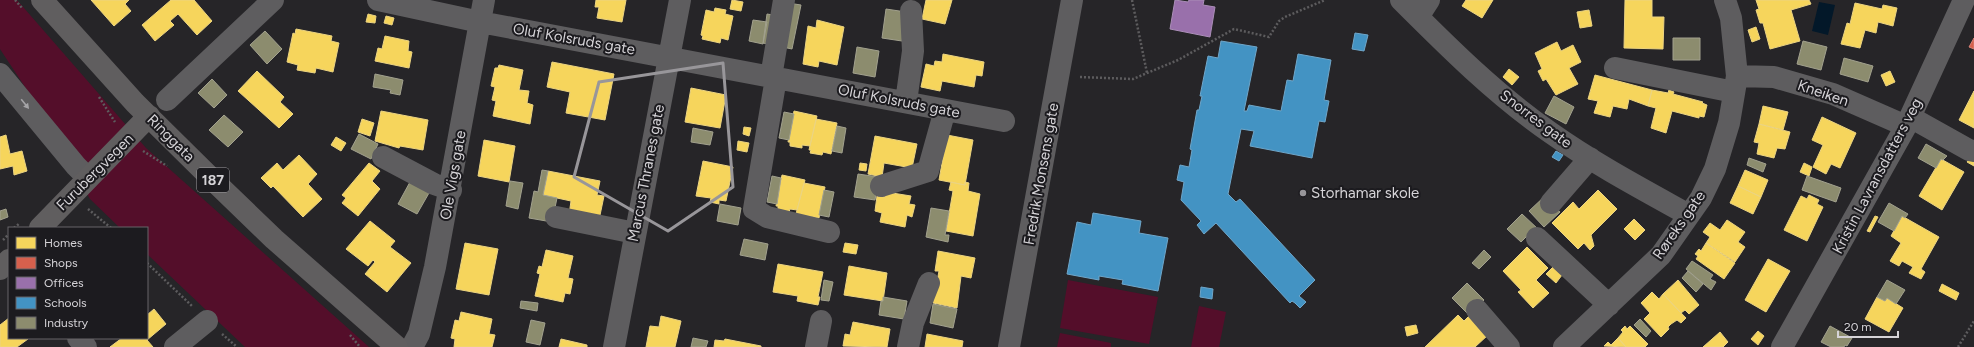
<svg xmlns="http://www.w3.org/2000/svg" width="1974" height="347" viewBox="0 0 1974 347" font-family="Figtree,sans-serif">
<rect width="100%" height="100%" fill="#262528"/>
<path fill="#540e2a" d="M0 0H17L146 148 369 347H245L147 254V228H120L90 199 27 90 0 49Z
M1068 280 1158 297 1149 344 1060 328Z
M1199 306 1226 312 1219 347H1191Z
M1060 333 1111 343V347H1057Z"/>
<path fill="#031829" d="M1819 2 1835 5 1828 35 1812 31Z"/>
<path fill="#f6d55c" stroke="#ecd481" d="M91 0H129L125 4 131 11 114 26Z
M171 0H194L212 21 197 35 178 14 170 21 174 25 155 41 142 25Z
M596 0H626L622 22 597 18 599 7H595Z
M732 0 743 2 741 11 730 9Z
M926 0H952L945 24 922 19Z
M1466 0H1493L1482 18 1462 6Z
M1625 0H1652V17H1664L1663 49 1624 48Z
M1756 0H1809L1811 4 1791 10 1800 41 1770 49 1763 23H1760L1756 10 1759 9Z
M1855 3 1882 9 1883 5 1897 8 1893 26 1878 22 1876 33 1865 30 1860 48 1841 44 1847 23 1850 24Z
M715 8 726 10 725 14 733 16 728 40 721 38 720 43 702 39 703 36 701 35 706 10 714 12Z
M1589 10 1592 26 1580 28 1577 12Z
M368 14 376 16 375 23 366 22Z
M386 16 394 18 392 25 384 23Z
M817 20 844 27 837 65 819 61 818 67 803 64 808 26 816 28Z
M1756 27 1760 39 1752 42 1748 30Z
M296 29 332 36 331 41 339 43 333 72 316 68 315 73 297 70 298 65 287 62 293 33 295 34Z
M385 36 409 41 408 51 412 52 409 68 375 61 378 48 382 49Z
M1557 42 1561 51 1573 45 1581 62 1569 68 1578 84 1556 95 1546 79 1543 81 1538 71 1542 69 1535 53Z
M943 54 984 62 982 76 976 75 974 87 942 81 940 91 921 87 926 64 934 66 935 61 942 62Z
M552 62 614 74 605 120 566 113 570 92 547 87Z
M499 65 523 70 519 90 529 91 527 103 533 105 530 124 493 116 496 101 492 100 495 87 491 86 495 68H498Z
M1509 69 1519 77 1512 85 1503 77Z
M257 71 284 97 280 102 293 114 279 128 238 91Z
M1890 71 1895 82 1886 86 1881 75Z
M1595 75 1652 90 1648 106 1629 99 1627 109 1613 106 1610 117 1594 113 1598 101 1588 99Z
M691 88 726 95 720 128 685 122Z
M1652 90 1668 93 1669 90 1674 92 1673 94 1703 102 1702 103 1707 105 1704 117 1699 116V118L1672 111 1666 133 1651 128 1656 108 1648 106Z
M1974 91V128L1959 120Z
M1763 106 1788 112 1783 130 1759 124Z
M381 111 428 120 423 150 400 146 399 148 375 141Z
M794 111 817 116 810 146 802 145V148L790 146V142H788Z
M1822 117 1856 133 1840 168 1831 164 1826 174 1813 167 1823 145 1812 140Z
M362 119 374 123 370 136 358 132Z
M816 119 837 123 831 154 823 152 822 155 810 153 811 150H809Z
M1759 124 1790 132 1785 149 1777 148 1774 158 1757 154 1759 143 1754 142Z
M744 127 751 128 749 136 743 134Z
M6 135 10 154 22 151 27 171 14 175 13 166 0 169V137Z
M947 135 973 140 965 185 939 180Z
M875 136 917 144 912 168 884 163 882 177 868 174Z
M336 137 346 143 341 151 331 145Z
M484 140 515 146 509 182 478 176Z
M738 141 749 143 747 152 737 150Z
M299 155 317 174 308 184 322 199 303 217 273 186 271 188 261 178 277 163 283 170Z
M1971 157 1974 159V166L1967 162Z
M1941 159 1964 172 1942 210 1919 196Z
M703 161 733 167 726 201 719 200V204L710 202 711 198 696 196Z
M369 163 380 171 372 181 380 189 358 216 342 203 346 198 342 195Z
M860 163 867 164 866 171 859 170Z
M1804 163 1812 167 1809 176 1800 172Z
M1745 170 1768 180 1761 197 1738 186Z
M548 171 600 181 597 195 604 196 599 220 569 215 571 201 543 195Z
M782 175 805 180 797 210 790 209 789 212 778 210V206H776Z
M951 182 965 185V182L969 183 968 191 980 194 973 236 946 231 953 191 949 190Z
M804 183 825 187 819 218 796 214Z
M1738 186 1761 197 1753 214 1730 203Z
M1598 190 1617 209 1591 235 1594 246 1590 250 1584 243 1578 249 1552 223 1573 202 1579 209Z
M886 192 911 196 909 204 915 205 912 217 907 215 905 227 880 222 882 213 875 211 877 196 885 197Z
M1809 195 1819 200 1817 204 1823 207 1807 241 1784 230 1801 196 1807 199Z
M1875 216 1878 217 1870 232 1867 231Z
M1902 216 1939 237 1921 269 1925 272 1921 279 1909 273 1913 267 1902 261 1899 266 1890 261 1901 243 1891 236Z
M1634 219 1645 230 1635 240 1624 229Z
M1727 220 1745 232 1738 242 1745 247 1735 262 1706 243 1710 237 1703 232 1710 223 1720 230Z
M370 221 395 241 390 247 411 263 387 292 365 274 375 262 373 260 368 266 346 249Z
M465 243 498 249 489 295 456 289Z
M845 243 858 245 856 254 843 252Z
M1706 243 1735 263 1724 279 1696 259 1698 256 1695 254 1699 249 1701 251Z
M1527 247 1548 268 1536 280 1549 293 1533 308 1518 292 1521 290 1503 271Z
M546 250 573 256 568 278 573 279 570 294 565 293 563 302 535 296 540 274 537 273 539 266 542 267Z
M938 251 975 258 971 278 961 276 957 308 933 303 939 271H935Z
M1768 259 1790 271 1766 312 1745 300Z
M778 264 823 272 818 297H820L818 305 797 301 798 296 773 292Z
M849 266 887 273 883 301 844 295Z
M1553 267 1562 275 1556 283 1546 274Z
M1678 280 1699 305 1689 314 1685 310 1681 313 1663 294Z
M1942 284 1959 293 1956 300 1939 291Z
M1652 292 1659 299 1663 294 1686 318 1681 323 1677 320 1671 324 1668 327 1669 329 1661 337 1644 319 1650 313 1641 303Z
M1877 297 1885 301 1887 298 1903 308 1889 332 1865 319Z
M154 309 166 324 147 340 153 347H110L122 338H147V315Z
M461 312 492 319 489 334 495 335 492 347H454L455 339 451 338 455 320 459 321Z
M1458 315 1464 321 1469 316 1488 335 1475 347H1425Z
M661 316 681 321 675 347H646L650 326 659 327Z
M9 318V338L28 339 17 347H0V325Z
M853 322 890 329 887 347 843 346 845 334 850 335Z
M1416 325 1418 333 1407 336 1405 327Z
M1625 326 1627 329 1630 326 1648 344 1645 347H1626L1618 338 1623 332 1621 330Z
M1758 331 1764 336 1758 345 1751 339Z
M1720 332 1728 342 1723 347H1703Z
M927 334 963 341 962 347H925Z
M1618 338 1626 347 1604 346 1608 342 1611 345Z
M561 339 587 345V347H559Z
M725 339 761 346V347H714L715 340 724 341Z"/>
<path fill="#d6604d" stroke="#d68276" d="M1974 38V49L1969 47Z"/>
<path fill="#9970ab" stroke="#ab8eb8" d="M1175 0 1188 2 1189 0H1204L1203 5 1215 7 1210 37 1170 29Z"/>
<path fill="#4393c3" stroke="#6fa6c9" d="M1355 33 1368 35 1364 51 1352 49Z
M1221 41 1257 47 1244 111H1247L1249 105 1281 111 1287 80 1293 81 1298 54 1331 60 1324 100 1329 101 1325 122 1319 121 1312 158 1250 146 1254 131 1241 129 1228 194 1236 202 1240 199 1315 280 1299 296 1306 302 1300 308 1295 303 1292 301 1290 303 1216 223 1204 234 1197 225 1201 221 1181 200 1184 182 1177 180 1180 165 1189 167 1192 150 1190 149 1197 110H1199L1202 96H1200L1208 56 1218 58Z
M1556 151 1563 155 1559 161 1552 157Z
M1093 213 1141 221 1139 233 1168 238 1158 291 1122 284 1123 280 1099 276V280L1067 274 1077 222 1091 225Z
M1201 287 1213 289 1212 299 1200 297Z"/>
<path fill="#8c8c6e" stroke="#a2a18e" d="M788 3 801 5 792 49 763 43 767 14 785 17Z
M886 9 906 12 902 41 882 38Z
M753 20 767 22 763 44 749 41Z
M265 31 282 49 267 64 250 45Z
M1673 38H1700V60H1673Z
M1803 41 1827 47 1821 70 1797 64Z
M857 47 879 51 875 77 853 73Z
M1844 58 1873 66 1868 82 1840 74Z
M375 74 403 80 400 95 390 93 391 90 373 87Z
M212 79 227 95 214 108 198 93Z
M1554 96 1574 107 1566 124 1545 113Z
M784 112 794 114 789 140 779 138Z
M224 115 243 132 228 147 209 130Z
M837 126 846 128 842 153 832 151Z
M693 128 713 132 710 145 691 142Z
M359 134 378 144 371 159 351 149Z
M1926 144 1947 156 1943 160 1941 159 1936 168 1918 158Z
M1749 158 1766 164 1763 172 1747 165Z
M542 170 548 171 543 195 557 198 552 222 529 218 534 191 538 192Z
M858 174 879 177 875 200 854 197Z
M772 176 781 178 777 204 767 202Z
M1807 176 1841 188 1836 202 1802 190Z
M510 181 523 183 518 209 506 206Z
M410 182 429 193 417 214 398 204Z
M824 190 834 192 829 217 819 215Z
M1545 196 1560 212 1544 227 1529 211Z
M1889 203 1908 214 1905 218 1902 216 1894 231 1878 222Z
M720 204 741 208 738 225 717 221Z
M931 208 949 211 945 235H949L948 242 926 237Z
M6 209 8 217 0 220V211Z
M1522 214 1538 229 1527 236 1521 242 1507 229Z
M744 239 768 244 765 260 740 255Z
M1484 250 1491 257 1479 269 1472 263Z
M1692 261 1713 275 1710 279 1716 282 1711 290 1686 269Z
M1688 271 1703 284 1696 292 1682 278Z
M824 280 833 282 829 301 821 300Z
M1887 280 1905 290 1896 304 1887 298 1885 301 1877 297Z
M1467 283 1484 300 1469 315 1452 298Z
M883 297 907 301 904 319 879 315 881 301H883Z
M521 301 538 303 537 311 520 308Z
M933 304 957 309 953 328 930 323Z
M1640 319 1651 331 1646 337 1634 325Z
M531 320 545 323 540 345 526 342Z
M1830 326 1852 338 1847 346 1845 345 1844 347H1831L1821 342Z
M693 338 708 341 706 347H691Z"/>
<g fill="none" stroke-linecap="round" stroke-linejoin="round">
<path stroke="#5d5c5e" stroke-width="2.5" stroke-dasharray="2 2" stroke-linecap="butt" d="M15 0 23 9
M1132 0 1147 73
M1080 77 1133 79 1178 60 1234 29 1269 37 1279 21 1285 17 1325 0
M99 97 115 122
M143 151 167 166
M88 209 111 228
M14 228 20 223
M3 240 9 234
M147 263 192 306
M222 334 237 347
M350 335 360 347
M1958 347 1974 321"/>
<path stroke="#5e5d5f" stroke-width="22" d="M378 0 480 22 1004 121
M1401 0C1448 47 1496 95 1551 133 1595 164 1642 189 1689 215
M1418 17 1429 0
M1615 68 1734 92
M0 74 76 166 88 178
M1737 76 1774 77 1833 94 1906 126
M771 77 784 0
M776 78 754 209 767 217 829 232
M167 100 273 0
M906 102 913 51 911 11
M1910 117 1969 150 1974 151
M383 157 434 184 451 190
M881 186 928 171 945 110
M1551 203 1590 158
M556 217 635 233
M1537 238 1609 305
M1477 310 1509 347
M78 338 86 347
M175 347 207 321
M412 347 419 334 435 267 484 0
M614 347 680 0
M816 347 821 321
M908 347 913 323 929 283
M1009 347 1072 0
M1564 347 1661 255 1701 198 1715 169 1729 123 1737 76 1731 18 1725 0
M1782 347 1906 126 1964 0"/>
<path stroke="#605e5f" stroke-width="22" d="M42 0 135 103 217 184 274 239 397 347
M40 228 149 116
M0 269 9 260"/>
</g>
<defs><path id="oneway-solid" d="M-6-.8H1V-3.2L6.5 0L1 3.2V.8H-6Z"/></defs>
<use fill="#a5a4a7" href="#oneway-solid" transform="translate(25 104) rotate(51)"/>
<path fill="none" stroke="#98969a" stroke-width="3" stroke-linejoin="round" d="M723 63 733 187 668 231 574 177 599 82Z"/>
<circle fill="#98969a" stroke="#1c1b1f" stroke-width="1.5" cx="1303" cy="193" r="4"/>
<g text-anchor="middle" stroke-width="4" stroke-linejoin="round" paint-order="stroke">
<rect fill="#1c1b1f" stroke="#9e9ca0" stroke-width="1" x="197" y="168" width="32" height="24" rx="3"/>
<g font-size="14" font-weight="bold" fill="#d5d3d7">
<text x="213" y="185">187</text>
</g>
<g font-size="15" fill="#d5d3d7" stroke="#1c1b1f">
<text transform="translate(574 39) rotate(10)" y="5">Oluf Kolsruds gate</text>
<text transform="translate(1823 93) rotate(19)" y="5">Kneiken</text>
<text transform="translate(899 101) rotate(11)" y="5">Oluf Kolsruds gate</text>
<text transform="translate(1536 119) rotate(37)" y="5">Snorres gate</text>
<text transform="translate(171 138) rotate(45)" y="5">Ringgata</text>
<text transform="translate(95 172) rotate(-45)" y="5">Furubergvegen</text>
<text transform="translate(646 173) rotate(-79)" y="5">Marcus Thranes gate</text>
<text transform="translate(1041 174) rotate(-80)" y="5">Fredrik Monsens gate</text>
<text transform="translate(453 175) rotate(-80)" y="5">Ole Vigs gate</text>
<text transform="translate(1877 176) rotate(-62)" y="5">Kristin Lavransdatters veg</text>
<text transform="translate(1679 225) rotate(-55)" y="5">Røreks gate</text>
</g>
<g font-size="15" fill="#d5d3d7" stroke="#1c1b1f" text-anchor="start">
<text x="1311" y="198">Storhamar skole</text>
</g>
</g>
<rect x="8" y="227" width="140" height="112" fill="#1c1b1f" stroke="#666569"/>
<rect x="16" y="237" width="20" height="12" fill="#f6d55c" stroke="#666569"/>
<text x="44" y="247" font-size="12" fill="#d5d3d7">Homes</text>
<rect x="16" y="257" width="20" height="12" fill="#d6604d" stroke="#666569"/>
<text x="44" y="267" font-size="12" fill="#d5d3d7">Shops</text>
<rect x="16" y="277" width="20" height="12" fill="#9970ab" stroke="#666569"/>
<text x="44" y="287" font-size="12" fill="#d5d3d7">Offices</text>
<rect x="16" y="297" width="20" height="12" fill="#4393c3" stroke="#666569"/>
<text x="44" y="307" font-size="12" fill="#d5d3d7">Schools</text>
<rect x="16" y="317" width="20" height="12" fill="#8c8c6e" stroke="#666569"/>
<text x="44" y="327" font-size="12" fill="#d5d3d7">Industry</text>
<path d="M1838 331v6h60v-6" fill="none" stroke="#d5d3d7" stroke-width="2"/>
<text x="1844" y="331" font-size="12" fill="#d5d3d7" stroke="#1c1b1f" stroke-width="3" paint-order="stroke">20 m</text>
</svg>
